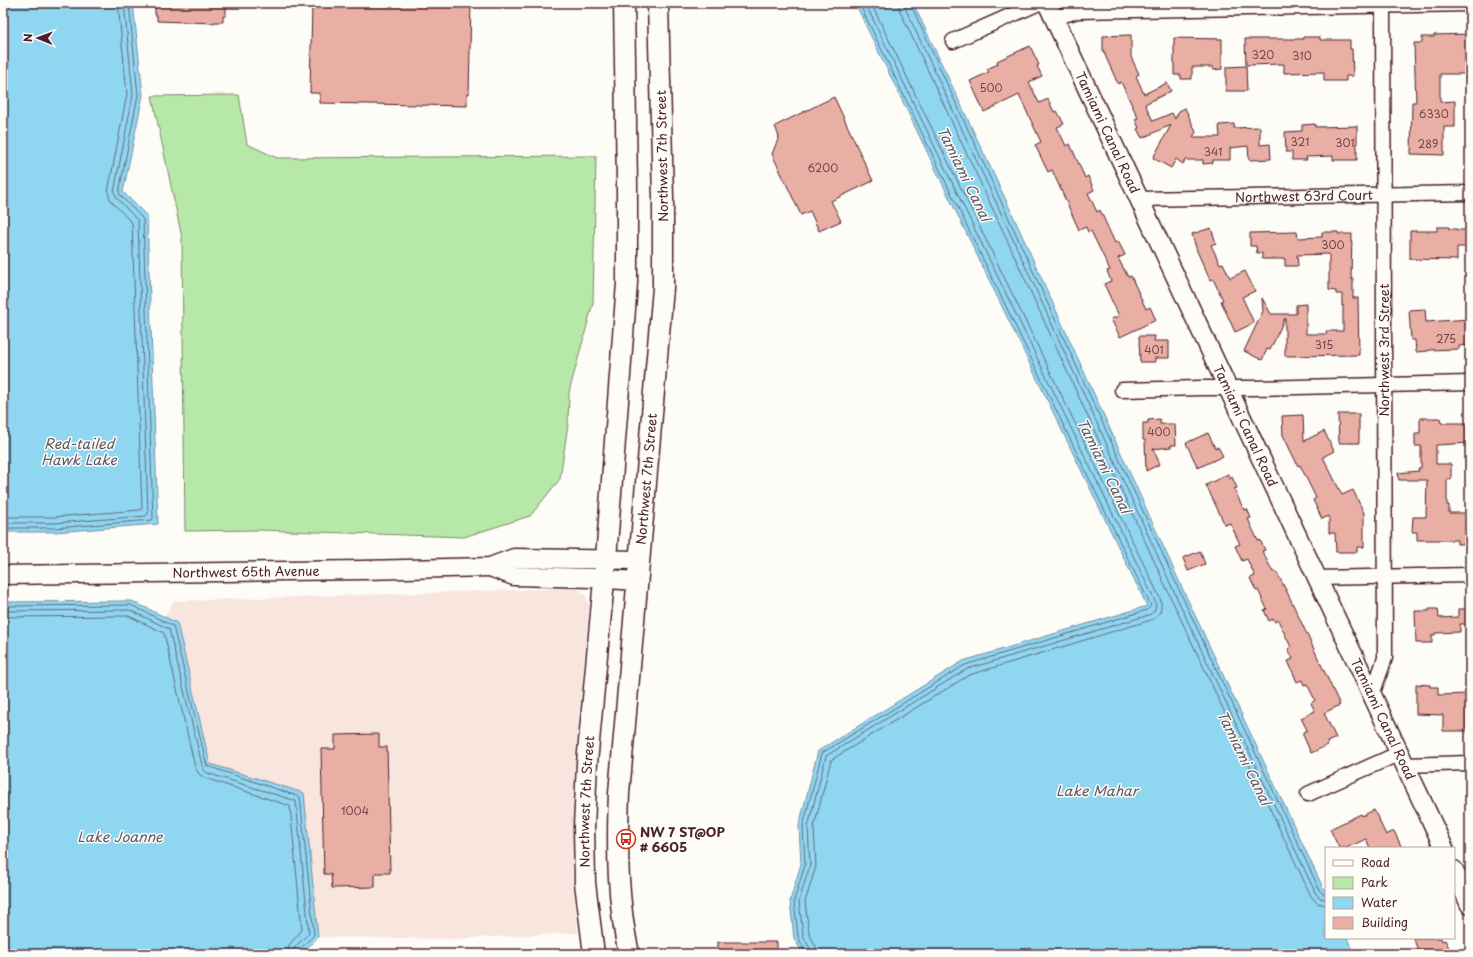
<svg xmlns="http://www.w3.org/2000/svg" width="1473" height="957" viewBox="0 0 1473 957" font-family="'Playpen Sans',sans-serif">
<rect width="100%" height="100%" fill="#fdfcf7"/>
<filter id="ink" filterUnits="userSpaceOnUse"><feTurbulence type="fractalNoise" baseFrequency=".025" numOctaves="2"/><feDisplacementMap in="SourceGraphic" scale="8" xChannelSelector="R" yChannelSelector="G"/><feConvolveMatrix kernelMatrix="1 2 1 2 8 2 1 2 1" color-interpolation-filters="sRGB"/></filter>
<g filter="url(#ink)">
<path fill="#f7e5de" d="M574 588 580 590 586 596 589 606 574 769 572 874 578 933 451 939 318 937 304 793 210 764 177 623 165 617 174 601Z"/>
<path fill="#b6e9a9" stroke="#80846a" d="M239 95 247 144 277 158 596 156 593 303 569 392 568 424 560 479 530 516 464 537 258 530 185 531 182 238 152 96Z"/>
<path fill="#8fd6f1" stroke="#738da2" d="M3 3H133L143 95 123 192 147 216 158 524 55 532H3Z
M855 3H913L1010 209 1184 592 1326 894V938H1347L1354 954H803L794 938 790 901 801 864 799 826 818 751 963 661 1147 606Z
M132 601 177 623 210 764 304 793 318 937 301 954H3V602Z"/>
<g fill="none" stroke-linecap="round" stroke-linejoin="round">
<path stroke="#66687a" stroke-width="1" d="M898 3 900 11 996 216 1171 598 1311 896 1317 903 1326 905
M904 3 905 8 1001 213 1176 596 1316 894 1320 898 1326 899
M910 3 1181 594 1320 891 1323 894H1326
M3 517H54L140 510 142 509 132 223 111 201 108 192 127 94 118 3
M3 523H54L146 516 148 514 138 221 117 198 114 192 133 95 124 3
M3 528H54L152 520 153 519 143 219 120 195 119 192 138 95 129 3
M3 606 131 605 173 626 207 766 300 797 314 935 299 950 298 954
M3 611 130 610 169 629 203 769 207 773 296 801 309 933 295 947 293 954
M3 617 129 616 164 633 195 767 199 774 205 778 290 806 302 930 289 945 287 954
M806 954 798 936 794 901 805 865 803 826 822 753 965 665 1147 610 1151 606 859 3
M811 954 810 949 803 935 799 901 810 865 808 827 826 756 967 669 1149 615C1155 612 1157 607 1155 601L865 3
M817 954 816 947 809 933 805 902 816 866 814 827 831 760 969 675 1151 620C1160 616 1163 608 1160 598L871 3"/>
</g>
<path fill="#e9afa4" stroke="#4a1f2b" d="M155 3H226V16H223V22H214V23L157 21V15H155Z
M312 3H471L469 94H467V106L320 103V93H310Z
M1470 34V74H1440V102L1455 101V127H1444V155L1411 154 1412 102H1416L1414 43H1422V37H1434V35Z
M1131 35V57L1139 74 1136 76 1144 94 1167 83 1171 91 1145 104 1153 121 1172 113 1175 119 1179 111 1185 108 1196 132 1193 137H1220L1219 125 1234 124V128L1260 127V145L1270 144 1271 159 1249 160 1248 146 1230 148V160H1213V163L1203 164V160H1185L1183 164 1176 159 1171 168 1153 158 1171 125 1142 138 1137 129 1139 128 1135 119 1138 118 1121 82 1118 84 1105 55V52H1103V36Z
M1303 37H1320V40H1350V49H1352L1353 76H1346V81H1324V72L1284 73V64L1246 65 1245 39H1303Z
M1174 38 1222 39V69L1213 70V67H1192V79H1181V75H1174Z
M1030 46 1039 65 1037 66 1042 76 1029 82 1039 103 1048 99 1054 112 1057 111 1064 124 1057 127 1066 146 1070 144 1085 178 1088 176 1094 190 1088 193 1097 212 1100 210 1115 243 1118 241 1125 255 1118 258 1128 277 1131 276 1146 309 1150 307 1156 320 1120 337 1111 319 1119 316 1104 284 1111 281 1107 271 1110 270 1091 231 1088 232 1086 227 1079 230 1052 170 1048 172 1035 145 1041 142 1019 95 984 112 970 81 989 72 987 69 998 64 997 61Z
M1246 66 1247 91H1226V67Z
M834 97 873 181 831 201 841 221 819 231 810 211 801 215 772 154 779 137 775 126Z
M1315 124V127L1357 126V160H1333V156L1306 157 1307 160H1292V152H1286L1285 132 1302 131V125Z
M1437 227H1449V229H1457V230H1470V247H1457V260L1410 259V231H1437Z
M1211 228 1216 243 1211 245 1220 264 1223 263 1230 278 1245 271 1255 291 1242 297 1254 323 1235 332 1221 301 1223 300 1213 279 1210 280 1197 251 1192 234Z
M1297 232 1298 238 1322 237V232H1338V234H1352L1351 279H1353V298H1358L1359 355 1285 356V318L1270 350 1267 349 1262 360 1244 351 1263 311 1262 298 1271 314H1296V305L1306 304V334H1327L1326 331H1343V305L1342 306V294H1336V291L1329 290V254L1297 255 1298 266H1285V259H1262V253H1257L1256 246H1250V233Z
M1425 309 1426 322 1470 319V345L1459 346V349L1428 350V351L1416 352 1415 340H1411L1409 310Z
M1139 336H1155L1154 341H1169V358H1155V362H1140Z
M1338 414H1359V443H1339Z
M1303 415 1304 441 1324 431 1334 451 1323 457 1342 495 1353 490 1364 513V547H1357V552H1336L1335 533H1329V516L1322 519 1313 500 1316 498 1300 465 1298 466 1283 435 1282 416Z
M1420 418H1440L1441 423H1470V443L1436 445V464H1451V479H1447V505H1449V513H1470V544H1457V540H1417V532H1412L1413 517H1426L1427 480H1399L1398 473 1419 471 1418 468H1421V446H1415V433H1420Z
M1160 419V424H1175L1176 445H1171V447L1153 449 1160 464 1146 471 1145 440H1143V423H1148V420Z
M1208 433 1215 448 1218 447 1223 456 1198 468 1186 443Z
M1228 474 1229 479 1232 477 1237 488 1234 489 1244 510 1247 509 1251 518 1248 519 1258 541 1260 540 1265 550 1262 551 1273 572 1276 571 1289 596 1340 705 1324 713 1336 738 1327 742 1328 745 1311 753 1303 735V732L1307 730 1301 718 1315 711 1311 703 1315 700 1307 684 1304 685 1302 680 1297 682 1288 661 1293 659 1288 649 1291 647 1278 620 1275 622 1273 619 1269 621 1264 610 1267 609 1258 590 1256 591 1250 578 1255 576 1247 559 1242 561 1235 546 1240 544 1230 523 1225 525 1206 485Z
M1200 551 1205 564 1188 571 1183 558Z
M1429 609H1438L1439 618 1458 617V609H1470V624H1460V632L1435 633V635H1432V643H1416L1415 611H1429Z
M1416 684 1430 685V687H1438V695L1470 694V731H1443V715L1416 714Z
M379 734V747H387L390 873H375V887L332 888 331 874H324L321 749H335V735Z
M1374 810 1386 835 1394 831 1402 848H1370L1366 839 1346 848H1339L1330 829 1361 814 1362 816Z
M1413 938H1441L1442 941 1445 940 1450 950 1442 954H1420Z
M718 942H777V954H718Z"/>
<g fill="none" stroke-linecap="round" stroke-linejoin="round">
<defs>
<g id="minor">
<path d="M1054 18 1077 11 1470 4"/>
<path d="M953 41 1039 3"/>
<path id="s1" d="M1139 199 1470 193"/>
<path d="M1122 390 1201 388H1252L1470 383"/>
<path d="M1317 578 1470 575"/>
<path d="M1372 695 1385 658 1383 3"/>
<path d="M1405 765 1470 763"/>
<path d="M1308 794 1400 753"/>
</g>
<g id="tertiary">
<path id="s2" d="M1047 3 1444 848"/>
<path d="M490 567 514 576 592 578 637 581"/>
<path id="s3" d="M3 575 363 570 490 567 514 558 639 560"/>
<path d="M1454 870 1470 905"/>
</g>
<g id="secondary">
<path id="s4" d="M594 954 585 883 584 827 587 763 606 559 627 283V184L624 3"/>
<path id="s5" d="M629 954C617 901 617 847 619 793L663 288V198L658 3"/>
</g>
</defs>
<use href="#minor" stroke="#4a1f2b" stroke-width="17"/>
<use href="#tertiary" stroke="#4a1f2b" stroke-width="21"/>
<use href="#secondary" stroke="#4a1f2b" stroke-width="23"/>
<use href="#minor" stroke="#fdfcf7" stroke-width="14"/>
<use href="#tertiary" stroke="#fdfcf7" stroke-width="18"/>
<use href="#secondary" stroke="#fdfcf7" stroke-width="20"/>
</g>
</g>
<defs>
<symbol id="bus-ring" viewBox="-11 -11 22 22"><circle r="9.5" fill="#fdfcf7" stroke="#c8321e" stroke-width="1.5"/><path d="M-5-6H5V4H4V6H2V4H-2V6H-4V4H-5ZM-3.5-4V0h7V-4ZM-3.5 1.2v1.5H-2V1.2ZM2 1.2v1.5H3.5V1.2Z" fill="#c8321e"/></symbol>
</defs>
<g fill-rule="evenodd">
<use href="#bus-ring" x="615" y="828" width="22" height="22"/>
</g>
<g text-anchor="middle" stroke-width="3" stroke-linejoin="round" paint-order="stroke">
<g font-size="11" fill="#724349">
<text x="1263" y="59">320</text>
<text x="1302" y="60">310</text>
<text x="991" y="92">500</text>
<text x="1434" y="118">6330</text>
<text x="1300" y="146">321</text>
<text x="1345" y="147">301</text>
<text x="1428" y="148">289</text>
<text x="1213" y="156">341</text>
<text x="823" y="172">6200</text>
<text x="1333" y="249">300</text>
<text x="1446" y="343">275</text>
<text x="1324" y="349">315</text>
<text x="1154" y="354">401</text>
<text x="1159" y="436">400</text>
<text x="355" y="815">1004</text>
</g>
<g font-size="13" fill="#4a1f2b" stroke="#fdfcf7">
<text dy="5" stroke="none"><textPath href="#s2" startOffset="143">Tamiami Canal Road</textPath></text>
<text transform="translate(662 156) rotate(-91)" y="5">Northwest 7th Street</text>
<text dy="5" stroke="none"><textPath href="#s1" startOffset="165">Northwest 63rd Court</textPath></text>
<text transform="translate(1384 350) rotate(-90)" y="5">Northwest 3rd Street</text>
<text dy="5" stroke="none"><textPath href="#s2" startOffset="467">Tamiami Canal Road</textPath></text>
<text dy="5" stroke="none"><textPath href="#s5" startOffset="477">Northwest 7th Street</textPath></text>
<text dy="5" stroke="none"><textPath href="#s3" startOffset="243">Northwest 65th Avenue</textPath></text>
<text dy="5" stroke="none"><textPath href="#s2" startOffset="791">Tamiami Canal Road</textPath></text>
<text dy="5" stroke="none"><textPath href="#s4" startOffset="153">Northwest 7th Street</textPath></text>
</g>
<g font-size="13" font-weight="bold" fill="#4a1f2b" stroke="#fdfcf7" text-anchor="start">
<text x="640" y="837">NW 7 ST@OP<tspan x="640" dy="15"># 6605</tspan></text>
</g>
<g font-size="14" font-style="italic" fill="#5f5666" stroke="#fdfcf7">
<text transform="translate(964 174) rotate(64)" y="5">Tamiami Canal</text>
<text x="79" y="449">Red-tailed<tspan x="79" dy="16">Hawk Lake</tspan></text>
<text transform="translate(1104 466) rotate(64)" y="5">Tamiami Canal</text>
<text transform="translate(1244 758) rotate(64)" y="5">Tamiami Canal</text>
<text x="1097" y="796">Lake Mahar</text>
<text x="120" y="842">Lake Joanne</text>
</g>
</g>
<rect width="1473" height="957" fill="none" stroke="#fdfcf7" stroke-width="16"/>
<rect x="8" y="8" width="1457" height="941" fill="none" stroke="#4a1f2b" stroke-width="1.5" filter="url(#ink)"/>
<rect x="1325" y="847" width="130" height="92" fill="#fdfcf7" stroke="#b5a4a5"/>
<rect x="1333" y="860" width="20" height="6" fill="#fdfcf7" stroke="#b5a4a5"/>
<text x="1361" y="867" font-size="12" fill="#4a1f2b">Road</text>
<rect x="1333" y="877" width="20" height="12" fill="#b6e9a9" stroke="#b5a4a5"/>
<text x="1361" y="887" font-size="12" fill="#4a1f2b">Park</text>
<rect x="1333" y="897" width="20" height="12" fill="#8fd6f1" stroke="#b5a4a5"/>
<text x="1361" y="907" font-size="12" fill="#4a1f2b">Water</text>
<rect x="1333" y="917" width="20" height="12" fill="#e9afa4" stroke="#b5a4a5"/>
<text x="1361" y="927" font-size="12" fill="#4a1f2b">Building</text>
<g transform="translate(38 38) rotate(271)" stroke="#fdfcf7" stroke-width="3" paint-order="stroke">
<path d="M0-3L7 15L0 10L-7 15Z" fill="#4a1f2b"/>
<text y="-6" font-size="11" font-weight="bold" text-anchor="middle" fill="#4a1f2b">N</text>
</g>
</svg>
